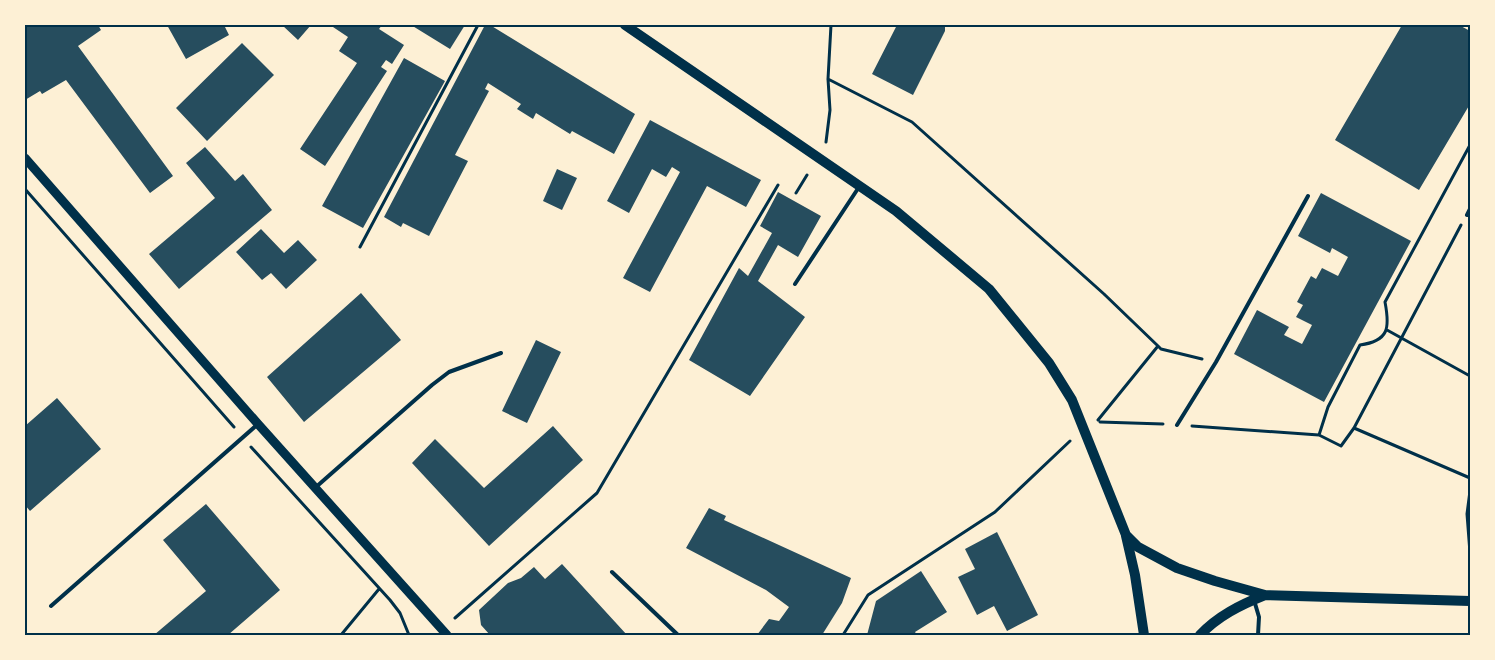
<svg xmlns="http://www.w3.org/2000/svg" width="1495" height="660" viewBox="0 0 1495 660" font-family="'Fira Sans',sans-serif">
<rect width="100%" height="100%" fill="#fdf0d5"/>
<path fill="#264d5e" d="M25 25H98L101 30 78 46 173 176 150 193 66 80 42 94 40 91 25 100Z
M167 25H224L229 35 186 59Z
M282 25H311L298 40Z
M334 25H382L379 29 404 45 392 64 386 60 381 67 387 71 325 166 300 149 357 63 339 51 348 37 333 27Z
M411 25H465L450 49Z
M485 25H490L635 114 614 154 572 131 570 134 536 113 533 119 517 109 521 104 488 83 485 89 489 91 455 155 468 161 429 236 403 223 401 227 384 217Z
M897 25H945V31L913 95 872 74Z
M1402 25H1459L1470 31V104L1419 190 1335 140Z
M242 43 274 75 207 141 176 108Z
M404 58 445 81 363 228 322 206Z
M650 120 761 180 746 207 707 186 650 292 623 278 680 172 672 167 666 177 652 169 629 213 607 201Z
M205 147 235 181 243 174 272 210 179 289 149 254 215 198 186 163Z
M557 169 577 178 562 210 543 201Z
M778 192 821 216 798 257 778 245 758 281 805 317 750 396 689 360 739 268 748 276 772 233 760 226Z
M1321 193 1411 241 1324 402 1234 354 1257 310 1289 327 1284 335 1302 344 1312 325 1296 317 1303 305 1297 302 1311 276 1316 279 1322 268 1338 276 1348 257 1332 248 1330 253 1298 236Z
M261 229 284 253 298 240 317 260 286 289 271 273 262 280 236 252Z
M361 293 401 340 304 422 267 377Z
M536 340 561 352 527 423 502 411Z
M57 398 101 449 30 511 25 505V426Z
M553 426 583 460 489 546 412 463 435 439 484 488Z
M206 504 280 590 228 635H154L206 591 163 540Z
M709 508 726 516 724 520 851 578 842 603 822 635H757L769 619 779 621 789 607 766 590 686 548Z
M997 532 1038 615 1007 631 994 606 977 615 958 577 975 569 965 549Z
M562 564 627 635H490L481 625 479 610 508 583 521 578 534 567 545 579Z
M921 571 947 612 915 632 917 635H867L876 601Z"/>
<g fill="none" stroke-linecap="round" stroke-linejoin="round">
<path stroke="#003049" stroke-width="3" d="M828 79 912 122 1104 294 1158 346 1098 420
M826 142 830 110 828 79 831 25
M25 189 234 427
M796 193 807 175
M360 247 478 25
M1387 330 1470 376
M1158 346 1161 349 1202 359
M1100 422 1163 424
M1192 426 1319 435 1341 446 1354 428 1461 225
M1354 428 1470 478
M1319 435 1328 407 1360 345C1389 341 1390 328 1385 302L1470 145
M251 447 390 600 400 613 409 635
M1470 491 1467 514 1470 553
M455 618 597 493 778 185
M341 635 379 589
M843 635 868 595 995 512 1070 441"/>
<path stroke="#003049" stroke-width="4" d="M1467 215 1470 209
M795 284 859 187
M1177 425 1216 362 1308 196
M316 487 432 385 449 372 501 353
M612 572 678 635
M1254 600 1259 617 1258 635
M51 606 258 424"/>
<path stroke="#003049" stroke-width="9" d="M25 158 258 424 447 635"/>
<path stroke="#003049" stroke-width="10" d="M625 25 896 211 989 289 1049 363 1072 400 1126 535 1138 547 1177 568 1215 581 1265 595 1470 601
M1126 536 1135 575 1144 635
M1200 635C1218 616 1240 605 1265 595"/>
</g>
<rect width="1495" height="660" fill="none" stroke="#fdf0d5" stroke-width="52"/>
<rect x="26" y="26" width="1443" height="608" fill="none" stroke="#003049" stroke-width="2"/>
</svg>
